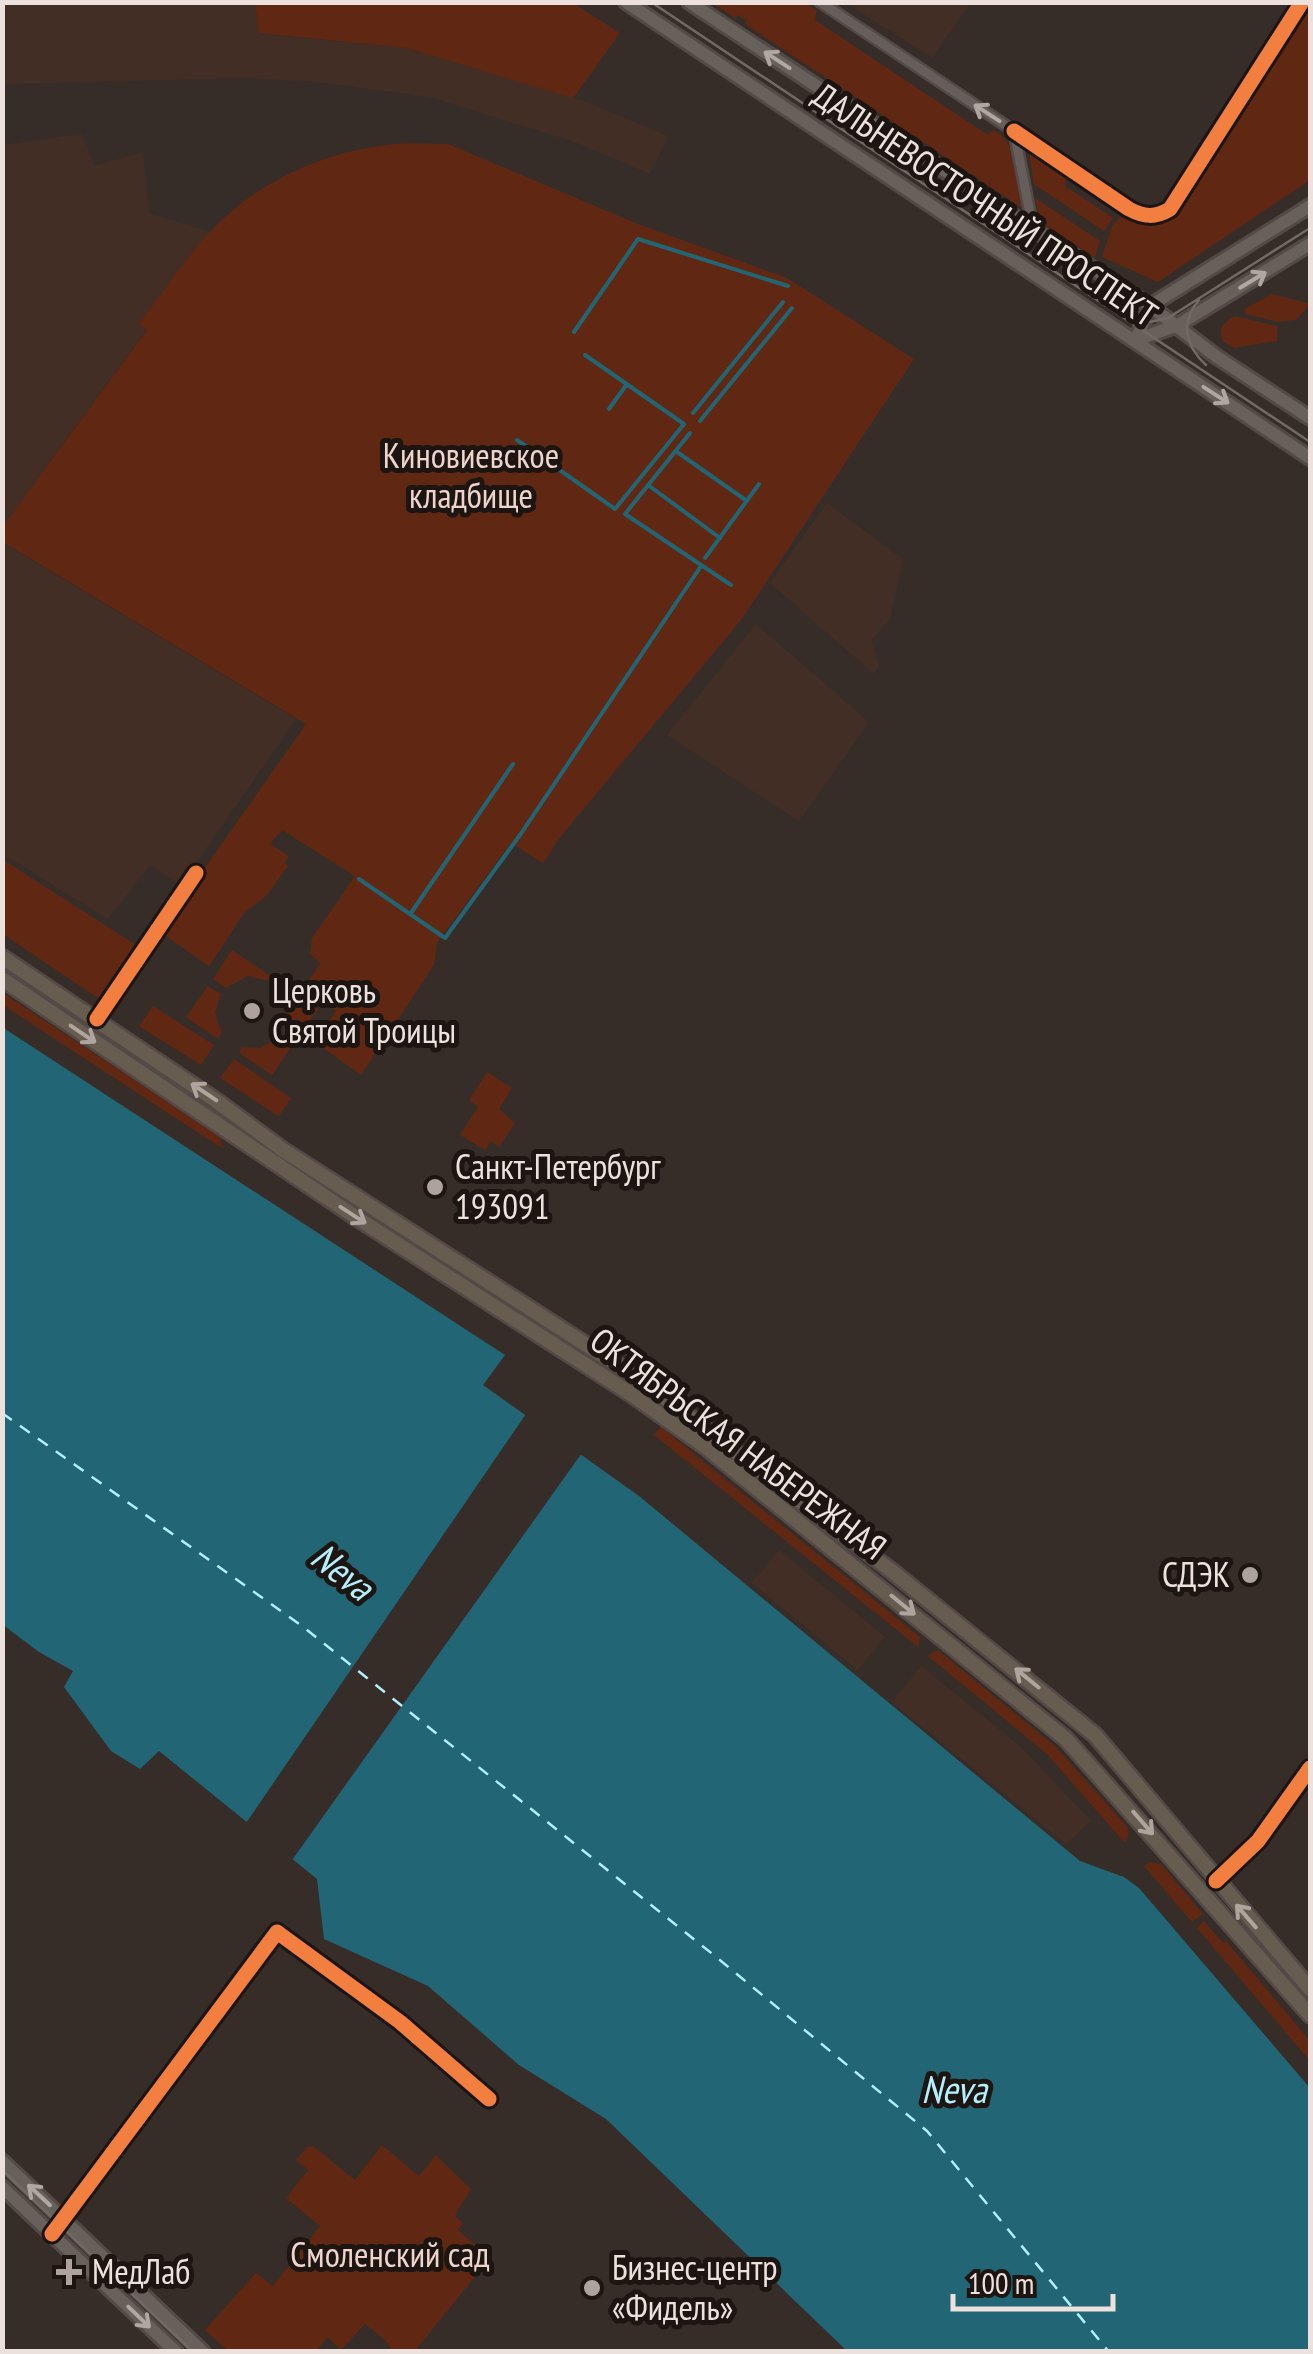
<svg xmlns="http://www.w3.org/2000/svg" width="1313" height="2354" viewBox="0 0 1313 2354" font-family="'PT Sans Narrow',sans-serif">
<rect width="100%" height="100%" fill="#362d29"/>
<path fill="#432e26" d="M2 3H255L260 34 407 48 581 100 668 136 650 174 575 142 430 97 318 82 245 78 3 84Z
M847 3H970L932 58Z
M82 134 94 166 143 152 149 213 210 232 140 322 147 329 3 526V145Z
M827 503 903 559 890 619 872 640 879 667 874 674 770 583Z
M2 542 296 719 181 885 150 865 108 919 3 854Z
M756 624 869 722 799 821 667 735Z
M779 1550 885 1637 858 1670 752 1583Z
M921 1666 1020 1746 1091 1821 1066 1844 892 1702Z"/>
<path fill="#602812" d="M255 3H573L620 33 573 98 407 48 259 33Z
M713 3H805L817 10 815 20 988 135 993 130C1018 140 1018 184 1022 208L745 24 746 20 738 15 735 18Z
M1310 9V180L1158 282 1102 257 1112 226 1126 212 1146 224 1164 220 1180 205Z
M408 143 448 144 638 224 787 278 914 359 741 620 561 836 543 863 511 843 437 943 434 965 361 1075 315 1042 336 1011 304 987 321 963 310 954 312 938 355 876 282 830 270 844 289 856 285 863 288 866 266 896 244 913 209 966 160 932 306 724 3 542V526L147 330 139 323C163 293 184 260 210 232 261 177 335 147 408 143Z
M1029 153 1066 176 1065 186 1113 218 1104 231 1034 184Z
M1035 198 1100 241 1095 258 1040 221Z
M1273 294 1310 304 1296 320 1278 322 1246 314 1244 309Z
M1234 316 1278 326 1277 341 1234 348 1223 341C1217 329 1224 323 1234 316Z
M2 859 136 945 101 1000 3 934Z
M232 950 272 977 270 981 248 976 226 988 213 979Z
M279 983 318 1009 298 1037 285 1028 288 1006 277 986Z
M208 986 221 994 215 1013 222 1033 218 1039 186 1017Z
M3 993 220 1136 223 1149 3 1005Z
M153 1006 214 1045 201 1065 139 1026Z
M280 1036 293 1044 272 1075 239 1053 242 1047 261 1048Z
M234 1059 291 1098 279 1116 220 1078Z
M487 1072 512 1088 499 1109 515 1123 499 1147 491 1141 485 1150 460 1135 478 1107 469 1100Z
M661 1427 920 1637 918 1647 654 1435Z
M938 1650 1056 1747 1127 1827 1129 1833 1125 1843 1047 1754 928 1656Z
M1150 1862 1161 1864 1203 1914 1192 1922 1144 1866Z
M1204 1921 1223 1943 1226 1941 1310 2041V2061L1197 1928Z
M382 2145 419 2176 436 2155 471 2189 455 2215 463 2224 458 2230 490 2258 415 2351H393L386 2341 365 2324 341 2350 327 2337 317 2351H228L205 2330 256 2273 273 2286 320 2226 286 2198 308 2170 296 2160 307 2147 313 2146 355 2180Z"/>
<path fill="#226574" d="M2 1027 505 1355 483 1385 639 1496 1080 1861 1124 1877 1139 1888 1310 2088V2351H847L606 2119 519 2065 428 1986 324 1939 317 1879 159 1751 140 1769 111 1751 64 1687 73 1671 39 1652 3 1625Z"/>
<path fill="#362d29" d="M528 1411 584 1450 290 1863 244 1826Z"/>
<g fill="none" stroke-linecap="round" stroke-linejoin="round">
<path stroke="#226574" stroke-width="4" d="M574 332 638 239 788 286
M609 409 627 384
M693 413 783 302
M700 421 792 308
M690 433 625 514 731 585
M517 440 615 509 684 424 585 355
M677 452 747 501
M648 485 720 538
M705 558 759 484
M359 879 445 938 520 835 701 566
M411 913 513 764"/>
<path stroke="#b4effd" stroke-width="2.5" stroke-dasharray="12 10" stroke-linecap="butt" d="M2 1413 302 1626 715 1956 927 2131 1109 2352"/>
<defs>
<path id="minor" d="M820 2 1014 131 1033 229
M1014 131 1129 209C1144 217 1155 218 1170 209L1302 2
M97 1019 196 873
M1217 1881 1258 1841 1310 1768
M52 2234 277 1932 400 2022 489 2099"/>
<path id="secondary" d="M626 2 1310 458
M689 2 1150 306 1217 357 1310 418
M1136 340 1150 306 1310 206
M1136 340 1178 325 1310 244
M2 2161 203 2352
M2 2187 176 2352"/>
<path id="primary" d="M2 957 215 1100 283 1150 641 1380 893 1572 1095 1735 1310 1989
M2 979 354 1216 631 1394 707 1448 1066 1739 1310 2015"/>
</defs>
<use href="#minor" stroke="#534a47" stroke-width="14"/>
<use href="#secondary" stroke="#534a47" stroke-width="18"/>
<use href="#primary" stroke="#534a47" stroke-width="19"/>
<use href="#minor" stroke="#655e5b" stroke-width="9"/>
<use href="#secondary" stroke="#68605a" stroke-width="12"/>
<use href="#primary" stroke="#665c50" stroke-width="14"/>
<path stroke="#706965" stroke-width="2.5" d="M651 2 1310 442
M1199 300C1180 322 1185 346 1206 365
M1128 317 1150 322 1168 318 1310 228
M2 2170 193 2352"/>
<defs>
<path id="cycleway" d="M1014 131 1129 209C1144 217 1155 218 1170 209L1302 2
M97 1019 196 873
M1216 1881 1258 1841 1310 1768
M52 2234 277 1932 400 2022 489 2099"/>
</defs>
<use href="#cycleway" stroke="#1c1512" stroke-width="21"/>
<use href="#cycleway" stroke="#f27e40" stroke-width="15"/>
</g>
<defs><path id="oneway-shaft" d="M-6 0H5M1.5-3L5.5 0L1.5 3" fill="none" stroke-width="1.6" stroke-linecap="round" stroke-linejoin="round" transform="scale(2.5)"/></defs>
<g stroke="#b1a7a2">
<use href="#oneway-shaft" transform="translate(777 60) rotate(-147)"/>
<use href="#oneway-shaft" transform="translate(1253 280) rotate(-31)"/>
<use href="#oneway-shaft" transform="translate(1216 395) rotate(33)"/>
<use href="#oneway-shaft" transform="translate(39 2195) rotate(-137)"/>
<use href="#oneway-shaft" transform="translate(139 2317) rotate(44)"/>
</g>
<use stroke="#b0a6a2" href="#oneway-shaft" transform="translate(987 113) rotate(-147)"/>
<g stroke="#b0a59e">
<use href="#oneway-shaft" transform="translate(83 1034) rotate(34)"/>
<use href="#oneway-shaft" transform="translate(204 1092) rotate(-146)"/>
<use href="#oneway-shaft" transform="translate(353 1215) rotate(33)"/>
<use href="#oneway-shaft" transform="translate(903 1605) rotate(39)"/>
<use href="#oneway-shaft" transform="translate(1027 1678) rotate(-141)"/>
<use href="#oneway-shaft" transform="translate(1143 1823) rotate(49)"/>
<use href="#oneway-shaft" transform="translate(1246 1916) rotate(-131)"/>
</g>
<g fill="#ada29e" stroke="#1c1512" stroke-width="4">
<circle cx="252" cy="1011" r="10"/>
<circle cx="435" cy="1187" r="10"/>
<circle cx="1250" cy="1575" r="10"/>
<path d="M64 2257h10v10h10v10h-10v10h-10v-10h-10v-10h10z"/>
<circle cx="592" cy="2288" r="10"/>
</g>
<g text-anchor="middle" stroke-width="10" stroke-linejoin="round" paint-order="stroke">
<g font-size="35" fill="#ede1dd" stroke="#1c1512">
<text transform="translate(985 205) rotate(34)" y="12">ДАЛЬНЕВОСТОЧНЫЙ ПРОСПЕКТ</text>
<text transform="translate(738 1444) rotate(37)" y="12">ОКТЯБРЬСКАЯ НАБЕРЕЖНАЯ</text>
</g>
<g font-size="35" fill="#eed4cb" stroke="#1c1512">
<text x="471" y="468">Киновиевское<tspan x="471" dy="40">кладбище</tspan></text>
<text x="390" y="2267">Смоленский сад</text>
</g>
<g font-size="35" fill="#ede1dd" stroke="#1c1512" text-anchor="start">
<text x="272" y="1003">Церковь<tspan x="272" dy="40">Святой Троицы</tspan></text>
<text x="455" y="1179">Санкт-Петербург<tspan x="455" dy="40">193091</tspan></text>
<text x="1230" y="1587" text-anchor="end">СДЭК</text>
<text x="612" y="2280">Бизнес-центр<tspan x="612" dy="40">«Фидель»</tspan></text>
<text x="92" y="2284">МедЛаб</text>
</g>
<g font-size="38" font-style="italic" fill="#b4effd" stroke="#1c1512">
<text transform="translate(342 1572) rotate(38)" y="13">Neva</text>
<text x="954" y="2103">Neva</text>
</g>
</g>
<rect width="1313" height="2354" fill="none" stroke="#ede1dd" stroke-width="10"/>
<path d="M953 2294v15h160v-15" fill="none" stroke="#ede1dd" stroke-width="5"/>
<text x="968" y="2294" font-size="30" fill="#ede1dd" stroke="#1c1512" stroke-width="8" paint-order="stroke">100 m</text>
</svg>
